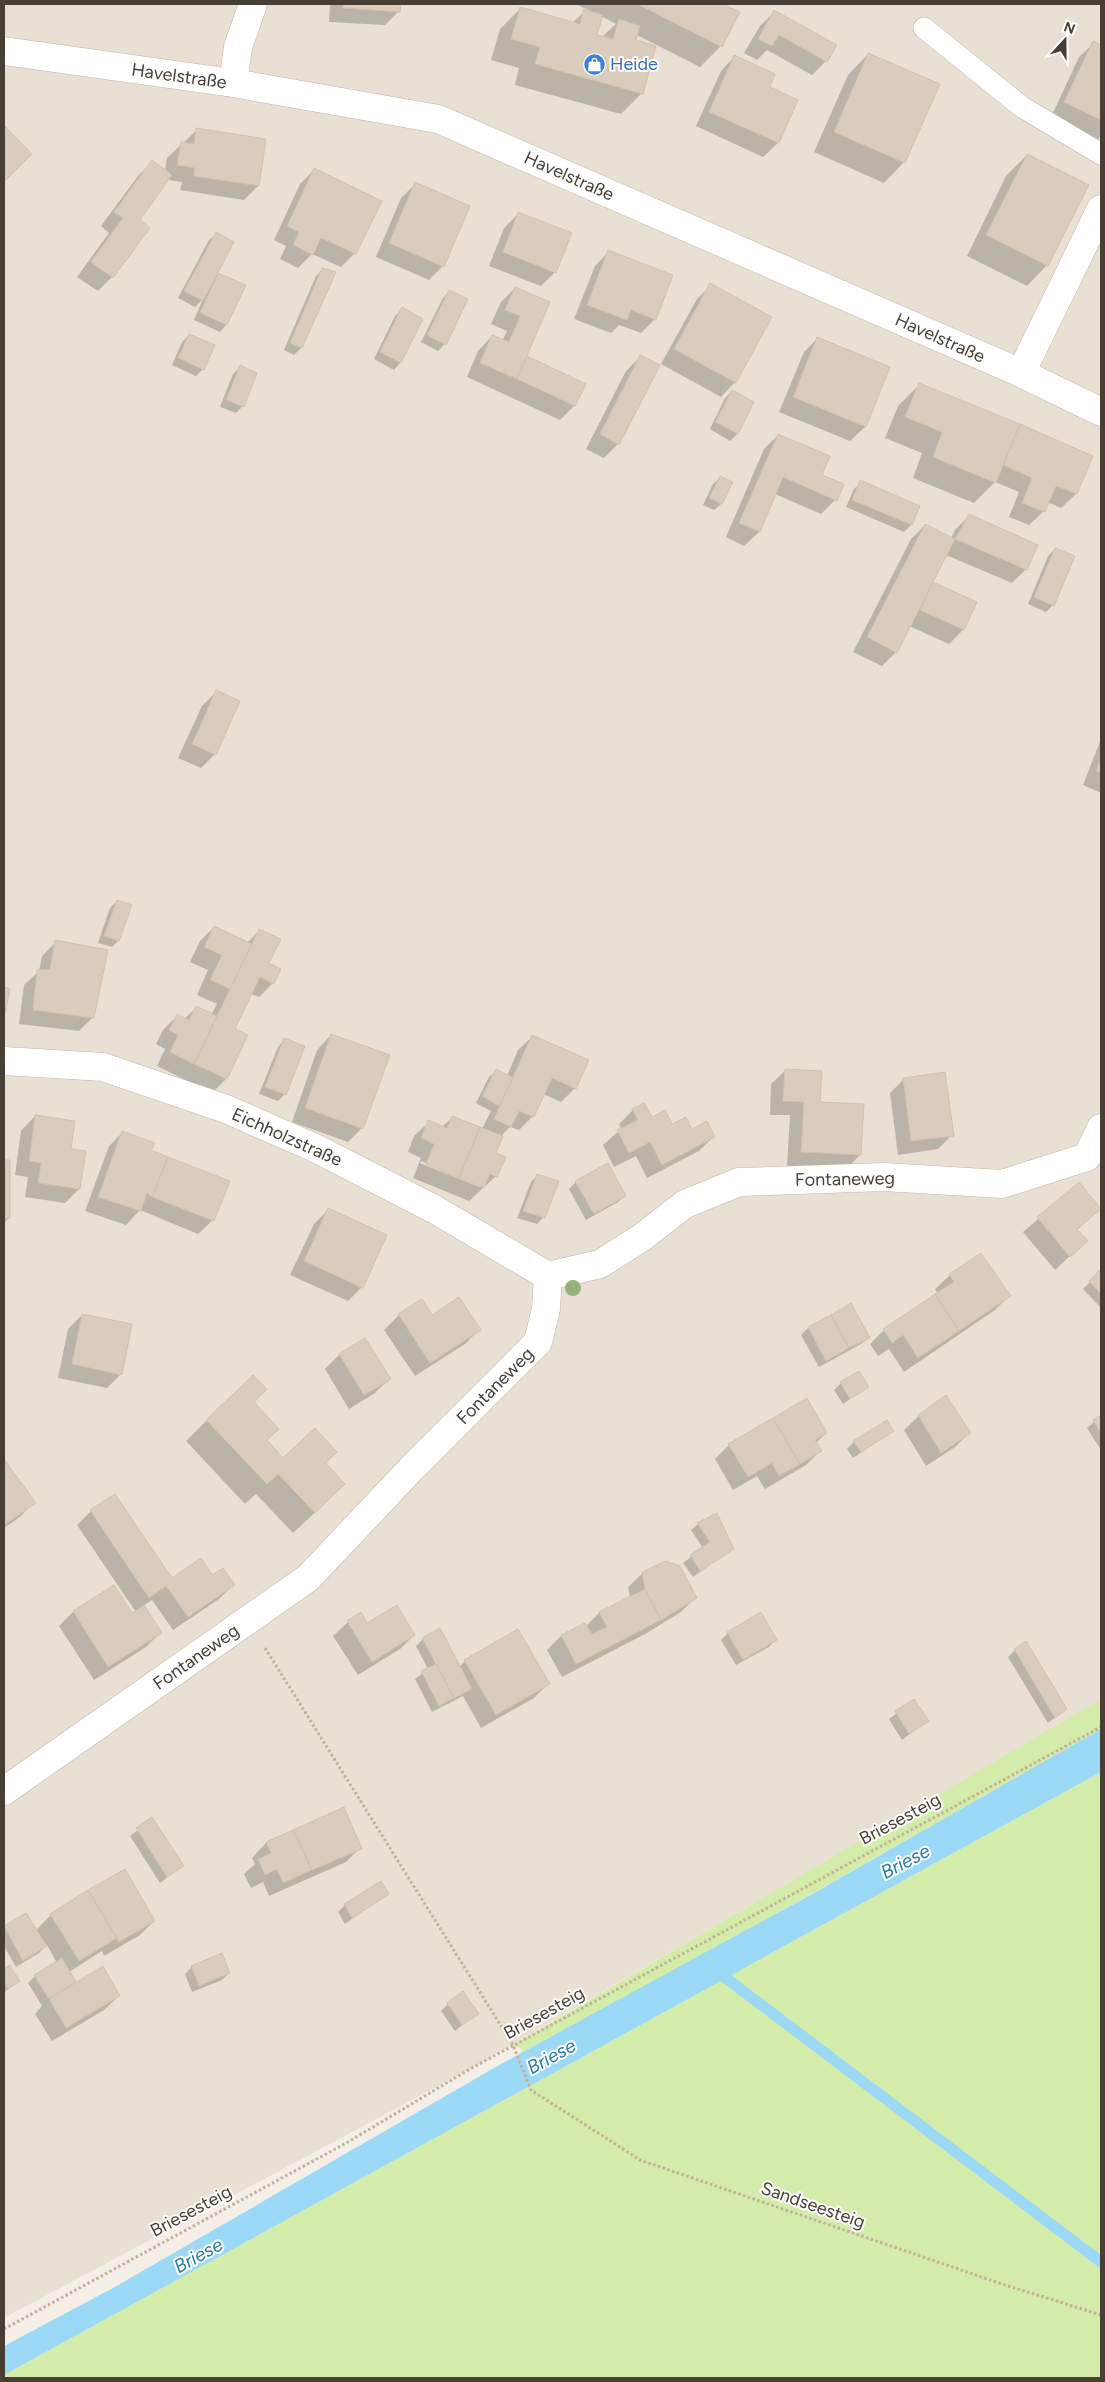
<svg xmlns="http://www.w3.org/2000/svg" width="1105" height="2382" viewBox="0 0 1105 2382" font-family="Figtree,sans-serif">
<rect width="100%" height="100%" fill="#f4efe6"/>
<path fill="#e9e0d3" d="M4 4H1101V1699L1041 1736 470 2069 4 2318Z"/>
<path fill="#d4ecaa" d="M1101 1699V1729C909 1839 717 1949 521 2053L522 2049 513 2045Z
M1101 1772V2378H4V2375Z"/>
<path fill="#9cd9f7" d="M1101 1729V1772L4 2375V2346L113 2288 501 2064 814 1893Z"/>
<path fill="#0003" fill-rule="evenodd" d="M330 4H399V11L385 25 329 22Z
M576 4H720L738 13 721 46 700 67 637 35 635 41 642 93 621 114 515 85 519 68 491 60 500 29 520 9 572 23 585 11H591ZM601 16 616 24 602 37 595 36Z
M774 12 826 61 812 75 767 50 757 60 744 53 760 26Z
M1094 43 1101 47V136L1098 139 1051 117 1079 57Z
M868 54 904 162 884 183 814 152 848 75Z
M735 56 768 88 797 101 778 143 763 157 696 126 721 71Z
M4 127 31 154 4 181Z
M197 130 258 186 244 200 180 190 182 182 168 180 138 220 148 228 112 277 98 291 77 277 109 233 101 226 138 176 152 162 165 171 167 158Z
M1027 155 1047 265 1027 286 967 256 1006 176Z
M314 170 355 253 341 267 312 254 298 268 280 259 286 246 274 240 300 184Z
M415 184 443 266 429 280 376 257 401 198Z
M518 214 555 272 541 286 489 266 504 228Z
M216 234V273L245 286 226 325 220 332 194 320 203 299 195 307 178 298 209 240Z
M609 251 655 319 641 333 619 325 611 333 574 319 595 266Z
M323 269 301 348 294 355 284 350 316 276Z
M711 285 770 318 735 382 721 397 661 364 697 299Z
M515 288 548 302 525 357 584 384 574 406 560 420 467 377 478 351 492 336 502 341 507 331 491 324 501 302Z
M450 291 445 344 438 351 421 342 443 298Z
M402 309 422 320 400 363 394 370 374 359 395 316Z
M189 335 203 369 196 376 172 365 182 342Z
M818 338 889 367 865 427 850 441 779 412 804 352Z
M641 356 618 444 604 458 586 449 626 371Z
M240 367 243 406 236 413 220 407 233 374Z
M919 385 1091 456 1076 494 1061 508 1047 502 1044 511 1029 525 1009 517 1019 492 995 482 974 503 913 478 922 453 885 438 898 406Z
M732 391 752 403 737 434 730 441 710 429 725 398Z
M778 435 821 475 842 484 835 500 821 514 775 494 759 532 744 546 726 537 764 449Z
M720 478 731 483 721 504 714 510 703 505 713 484Z
M861 482 919 506 911 525 904 532 846 507 854 489Z
M969 516 1026 569 1012 583 946 555 932 583 975 603 963 630 949 644 909 626 896 652 882 666 853 652 911 539 925 525 951 538 955 530Z
M1055 549 1053 605 1046 612 1028 604 1048 556Z
M216 692 215 754 201 768 178 758 202 706Z
M1101 739V793L1083 785Z
M117 901 118 941 112 947 98 943 110 908Z
M214 927 247 943 260 930 273 983 259 997 251 994 234 1030 246 1036 226 1079 212 1093 157 1066 165 1049 156 1044 163 1030 177 1016 184 1019 196 1008 211 1015 217 1004 197 995 208 970 190 962 200 941Z
M56 942 93 1017 79 1031 19 1024 24 985 39 971 42 956Z
M331 1035 362 1128 348 1142 292 1122 317 1050Z
M533 1036 575 1088 561 1102 543 1094 533 1116 519 1130 510 1127 502 1135 494 1154 496 1176 469 1201 413 1178 421 1158 408 1152 414 1136 429 1122 442 1127 453 1117 482 1129 491 1111 476 1103 489 1077 496 1071 507 1076 518 1050ZM421 1161 481 1185 479 1187 420 1163Z
M284 1040 285 1094 278 1101 259 1094 278 1047Z
M786 1070 819 1103 860 1155 846 1169 787 1166 790 1115H770L771 1084Z
M904 1079 952 1135 938 1149 898 1155 890 1093Z
M633 1110 651 1119 713 1137 699 1151 647 1178 636 1156 614 1167 603 1145 621 1129 619 1124Z
M35 1116 69 1150 79 1189 65 1203 25 1197 28 1177 15 1175 21 1131Z
M123 1132 150 1150 213 1220 198 1234 140 1210 126 1225 85 1211 109 1146Z
M4 1162H9V1218L4 1223Z
M538 1175 544 1217 537 1224 517 1218 531 1182Z
M576 1182 625 1196 618 1202 586 1220 569 1189Z
M1079 1184 1100 1208 1077 1230 1086 1241 1055 1270 1023 1232Z
M328 1210 362 1287 348 1301 290 1275 314 1224Z
M980 1254 1009 1296 995 1310 904 1372 889 1349 878 1356 870 1344 884 1330 938 1294 935 1289 950 1275Z
M1101 1271V1307H1100L1083 1289Z
M421 1300 432 1317 479 1330 465 1344 415 1376 384 1330 399 1315Z
M851 1305 868 1338 861 1344 819 1367 801 1335 808 1328Z
M82 1315 121 1374 107 1388 58 1378 68 1329Z
M365 1340 389 1379 375 1393 349 1409 325 1369 339 1355Z
M841 1383 867 1387 843 1404 834 1390Z
M946 1396 969 1433 955 1447 926 1466 904 1430 919 1416Z
M252 1402 265 1441 283 1460 325 1463 323 1505 293 1533 256 1494 245 1504 186 1441 207 1420Z
M1101 1416V1450L1087 1428Z
M893 1431 853 1458 847 1449 854 1442Z
M826 1433 816 1443 820 1451 806 1465 765 1489 757 1476 733 1490 715 1459 729 1445Z
M4 1460 34 1502 20 1517 4 1528Z
M91 1511 171 1579 212 1576 233 1585 219 1599 173 1630 152 1600 143 1606 160 1633 146 1647 94 1680 59 1626 73 1612 114 1587 131 1615 136 1612 77 1525Z
M698 1524 732 1549 693 1577 683 1563 703 1548 691 1530Z
M643 1573 695 1598 681 1612 645 1634 562 1677 547 1650 561 1636 585 1624 586 1626 599 1613 630 1597 628 1587Z
M360 1614 367 1625 414 1635 400 1649 358 1675 333 1636 348 1622Z
M728 1633 775 1640 769 1647 736 1665 721 1640Z
M423 1639 459 1667 465 1661 548 1684 534 1698 481 1728 463 1696 432 1712 415 1679 428 1669 416 1646Z
M1015 1650 1066 1709 1048 1723 1008 1657Z
M914 1701 927 1721 902 1740 889 1719Z
M343 1809 360 1848 346 1862 269 1896 263 1882 251 1888 244 1874 255 1864 252 1858 266 1843Z
M152 1819 182 1866 160 1883 130 1836Z
M387 1893 345 1924 338 1912 345 1905Z
M26 1915 36 1930 51 1915 154 1921 140 1935 104 1956 102 1951 69 1972 75 1982 70 1986 119 1996 104 2010 52 2041 35 2014 42 2006 28 1983 35 1976 57 1963 47 1945 39 1953 16 1967 4 1946V1928Z
M9 1967 18 1980 4 1993V1970Z
M192 1967 229 1973 222 1980 192 1992 185 1974Z
M448 2004 477 2013 455 2031 441 2011Z"/>
<g fill="none" stroke-linecap="round" stroke-linejoin="round">
<path stroke="#9cd9f7" stroke-width="11" d="M714 1969 1101 2262"/>
</g>
<path fill="#daccbd" stroke="#d2c1ac" d="M343 4H401L400 12 343 8Z
M637 4H723L740 12 722 47Z
M520 7 580 24 584 9 603 15 597 35 613 39 619 19 640 26 636 40 656 46 643 94 535 64 540 47 511 39Z
M774 10 837 45 827 62 779 35 772 46 758 39Z
M1093 41 1101 45V120L1064 102Z
M868 53 940 84 905 163 834 132Z
M734 55 775 74 770 87 798 100 779 143 709 112Z
M4 125 32 154 4 182Z
M196 128 266 139 259 186 194 176 195 168 177 165 181 142 194 144Z
M1027 154 1089 185 1048 266 986 235Z
M152 160 172 175 140 220 150 228 113 278 91 262 123 218 114 212Z
M314 168 382 201 356 254 321 238 313 255 293 245 299 232 287 226Z
M415 182 470 206 444 267 389 243Z
M518 212 572 233 556 273 503 252Z
M216 232 234 242 203 301 184 291Z
M608 250 673 275 656 320 631 310 627 320 587 305Z
M322 268 336 272 302 348 290 343Z
M218 273 246 285 227 325 200 313Z
M710 283 772 317 736 383 674 349Z
M515 287 550 302 517 379 480 363 492 335 509 342 520 316 505 310Z
M449 290 468 299 446 345 427 335Z
M402 307 423 319 401 363 380 352Z
M189 334 215 345 204 370 178 358Z
M817 337 890 367 866 427 793 397Z
M640 355 660 365 619 445 600 434Z
M527 356 586 384 575 406 517 379Z
M240 365 257 373 244 407 226 400Z
M919 383 1020 424 996 483 933 457 942 432 905 417Z
M732 390 754 402 738 434 715 422Z
M1020 424 1093 456 1077 494 1056 486 1045 512 1022 503 1032 478 1003 465Z
M778 434 830 456 822 475 844 484 837 501 783 477 760 532 739 523Z
M720 476 733 482 722 504 709 498Z
M860 480 920 506 912 525 852 500Z
M969 514 1038 545 1027 570 955 539Z
M925 524 955 539 897 653 867 637Z
M1055 548 1075 556 1054 606 1034 597Z
M933 582 977 602 964 630 920 610Z
M216 690 240 701 216 755 192 744Z
M1101 758V773L1096 771Z
M117 900 132 905 119 941 104 936Z
M214 926 252 944 230 989 210 980 222 955 204 947Z
M259 929 281 939 269 963 281 969 274 984 260 977 235 1029 248 1035 227 1079 194 1064Z
M55 940 108 950 94 1018 33 1010 37 970 50 969Z
M4 987 10 989 5 1014H4Z
M196 1006 217 1016 194 1064 170 1052 178 1035 169 1030 177 1014 189 1020Z
M331 1034 390 1055 363 1129 305 1108Z
M532 1035 589 1060 576 1089 552 1078 534 1117 519 1111 511 1127 494 1119Z
M284 1038 305 1046 286 1095 265 1087Z
M496 1069 513 1078 499 1106 482 1096Z
M785 1069 822 1071 820 1102 864 1104 861 1155 801 1152 804 1102 783 1101Z
M945 1072 954 1136 911 1141 903 1078Z
M644 1103 652 1117 665 1110 672 1124 686 1117 692 1129 707 1121 715 1137 662 1165 650 1142 629 1153 617 1130 638 1120 632 1109Z
M35 1115 75 1121 71 1149 86 1151 80 1189 38 1183 41 1163 29 1161Z
M452 1116 480 1127 459 1178 426 1164 434 1144 421 1138 428 1120 447 1128Z
M480 1127 503 1136 496 1153 506 1157 497 1177 490 1174 484 1188 459 1178Z
M122 1131 155 1143 151 1150 168 1157 152 1197 147 1193 141 1211 98 1197Z
M168 1157 230 1181 214 1221 152 1197Z
M4 1160H10V1218H4Z
M608 1163 626 1196 594 1214 575 1181Z
M537 1174 559 1181 545 1218 523 1211Z
M1079 1182 1101 1209 1077 1229 1088 1241 1070 1257 1037 1217Z
M328 1208 387 1235 363 1288 304 1261Z
M981 1253 1011 1296 959 1331 935 1294 954 1282 949 1274Z
M1101 1269V1294L1089 1281Z
M935 1294 959 1331 918 1358 903 1335 892 1343 883 1329Z
M459 1297 481 1330 430 1363 398 1314 422 1299 432 1315Z
M851 1303 870 1338 849 1348 831 1315Z
M82 1314 132 1324 122 1375 72 1364Z
M831 1315 849 1348 826 1361 808 1327Z
M365 1338 391 1379 364 1395 339 1354Z
M859 1371 869 1387 850 1399 840 1382Z
M253 1375 267 1389 254 1402 279 1429 267 1440 283 1458 315 1428 337 1452 326 1463 345 1484 315 1513 278 1474 267 1484 206 1420Z
M946 1395 971 1433 941 1453 918 1415Z
M807 1398 827 1433 815 1440 822 1451 800 1464 773 1418Z
M1101 1415V1433L1093 1420Z
M773 1418 800 1464 779 1476 772 1463 748 1477 728 1444Z
M887 1420 894 1431 861 1452 853 1441Z
M4 1459 36 1503 4 1525Z
M115 1494 172 1578 201 1558 212 1575 223 1568 235 1585 188 1617 166 1586 149 1598 90 1510Z
M717 1513 734 1549 700 1571 690 1555 710 1542 697 1523Z
M666 1561 680 1566 697 1598 661 1620 645 1589 642 1572Z
M114 1585 132 1613 144 1605 162 1633 108 1667 73 1611Z
M645 1589 661 1620 576 1664 561 1635 585 1623 592 1634 607 1627 599 1612Z
M397 1605 415 1635 372 1662 347 1621 361 1612 367 1623Z
M761 1612 777 1640 743 1660 727 1632Z
M440 1628 472 1689 454 1698 422 1638Z
M518 1629 550 1684 496 1715 464 1660Z
M1026 1641 1067 1709 1055 1718 1014 1649Z
M436 1664 454 1698 439 1706 421 1671Z
M914 1699 929 1721 909 1734 895 1711Z
M344 1807 362 1849 312 1870 293 1830Z
M152 1817 184 1866 167 1877 136 1828Z
M293 1830 312 1870 283 1883 277 1869 265 1875 258 1859 271 1853 266 1842Z
M125 1869 155 1921 119 1942 88 1890Z
M381 1881 389 1894 352 1918 344 1904Z
M88 1890 117 1938 79 1961 50 1914Z
M26 1913 47 1946 23 1961 4 1926Z
M222 1953 230 1973 199 1986 191 1966Z
M62 1958 76 1982 49 1999 34 1975Z
M9 1965 20 1981 8 1989 4 1982V1969Z
M103 1966 120 1996 66 2028 49 1999Z
M463 1991 479 2014 462 2025 447 2003Z"/>
<g fill="none" stroke-linecap="round" stroke-linejoin="round">
<defs>
<path id="lane" d="M924 28 1022 107 1101 154"/>
<path id="street" d="M4 51 233 83 438 119 1021 373 1101 412
M233 83 238 47 253 4
M1021 373 1101 209
M4 1061 103 1067 226 1109 315 1148 434 1209 548 1276
M4 1791 308 1578 411 1469 538 1342 546 1309 548 1276 600 1264 641 1238 685 1204 739 1182 884 1177 1002 1184 1087 1157 1101 1128"/>
</defs>
<use href="#lane" stroke="#c1b6a7" stroke-width="22"/>
<use href="#street" stroke="#c1b6a7" stroke-width="29"/>
<path stroke="#c4b097" stroke-width="3" stroke-dasharray="2.5 2.5" stroke-linecap="butt" d="M265 1648 513 2045 531 2090 640 2160 999 2283 1101 2315
M4 2329 348 2142 470 2069 1101 1727"/>
<use href="#lane" stroke="#fff" stroke-width="21"/>
<use href="#street" stroke="#fff" stroke-width="28"/>
</g>
<circle fill="#98b17a" cx="573" cy="1288" r="8"/>
<defs>
<symbol id="shop-disc" viewBox="-11 -11 22 22"><circle r="9.5" fill="#3f7fe0" stroke="#fff"/><path d="M-5-2.5h2.3a2.7 3.5 0 0 1 5.4 0H5L5.5 6h-11ZM-1.5-2.5h3a1.5 2.3 0 0 0-3 0Z" fill="#fff"/></symbol>
</defs>
<g fill-rule="evenodd">
<use href="#shop-disc" x="582" y="52" width="25" height="25"/>
</g>
<g text-anchor="middle" stroke-width="4" stroke-linejoin="round" paint-order="stroke">
<g font-size="18" fill="#366cbe" stroke="#fff" text-anchor="start">
<text x="610" y="70">Heide</text>
</g>
<g font-size="18" fill="#483f34" stroke="#fff">
<text transform="translate(179 76) rotate(8)" y="6">Havelstraße</text>
<text transform="translate(569 176) rotate(24)" y="6">Havelstraße</text>
<text transform="translate(940 338) rotate(24)" y="6">Havelstraße</text>
<text transform="translate(287 1137) rotate(24)" y="6">Eichholzstraße</text>
<text transform="translate(845 1179) rotate(-1)" y="6">Fontaneweg</text>
<text transform="translate(495 1386) rotate(-45)" y="6">Fontaneweg</text>
<text transform="translate(196 1657) rotate(-35)" y="6">Fontaneweg</text>
<text transform="translate(900 1819) rotate(-28)" y="6">Briesesteig</text>
<text transform="translate(544 2013) rotate(-29)" y="6">Briesesteig</text>
<text transform="translate(813 2205) rotate(19)" y="6">Sandseesteig</text>
<text transform="translate(191 2211) rotate(-28)" y="6">Briesesteig</text>
</g>
<g font-size="19" font-style="italic" fill="#217cac" stroke="#fff">
<text transform="translate(905 1861) rotate(-28)" y="7">Briese</text>
<text transform="translate(551 2056) rotate(-29)" y="7">Briese</text>
<text transform="translate(198 2255) rotate(-29)" y="7">Briese</text>
</g>
</g>
<rect width="1105" height="2382" fill="none" stroke="#483f34" stroke-width="10"/>
<g transform="translate(1065 40) rotate(21)" stroke="#ffffff" stroke-width="4" paint-order="stroke">
<path d="M0-4L9 19L0 12L-9 19Z" fill="#483f34"/>
<text y="-8" font-size="14" font-weight="bold" text-anchor="middle" fill="#483f34">N</text>
</g>
</svg>
